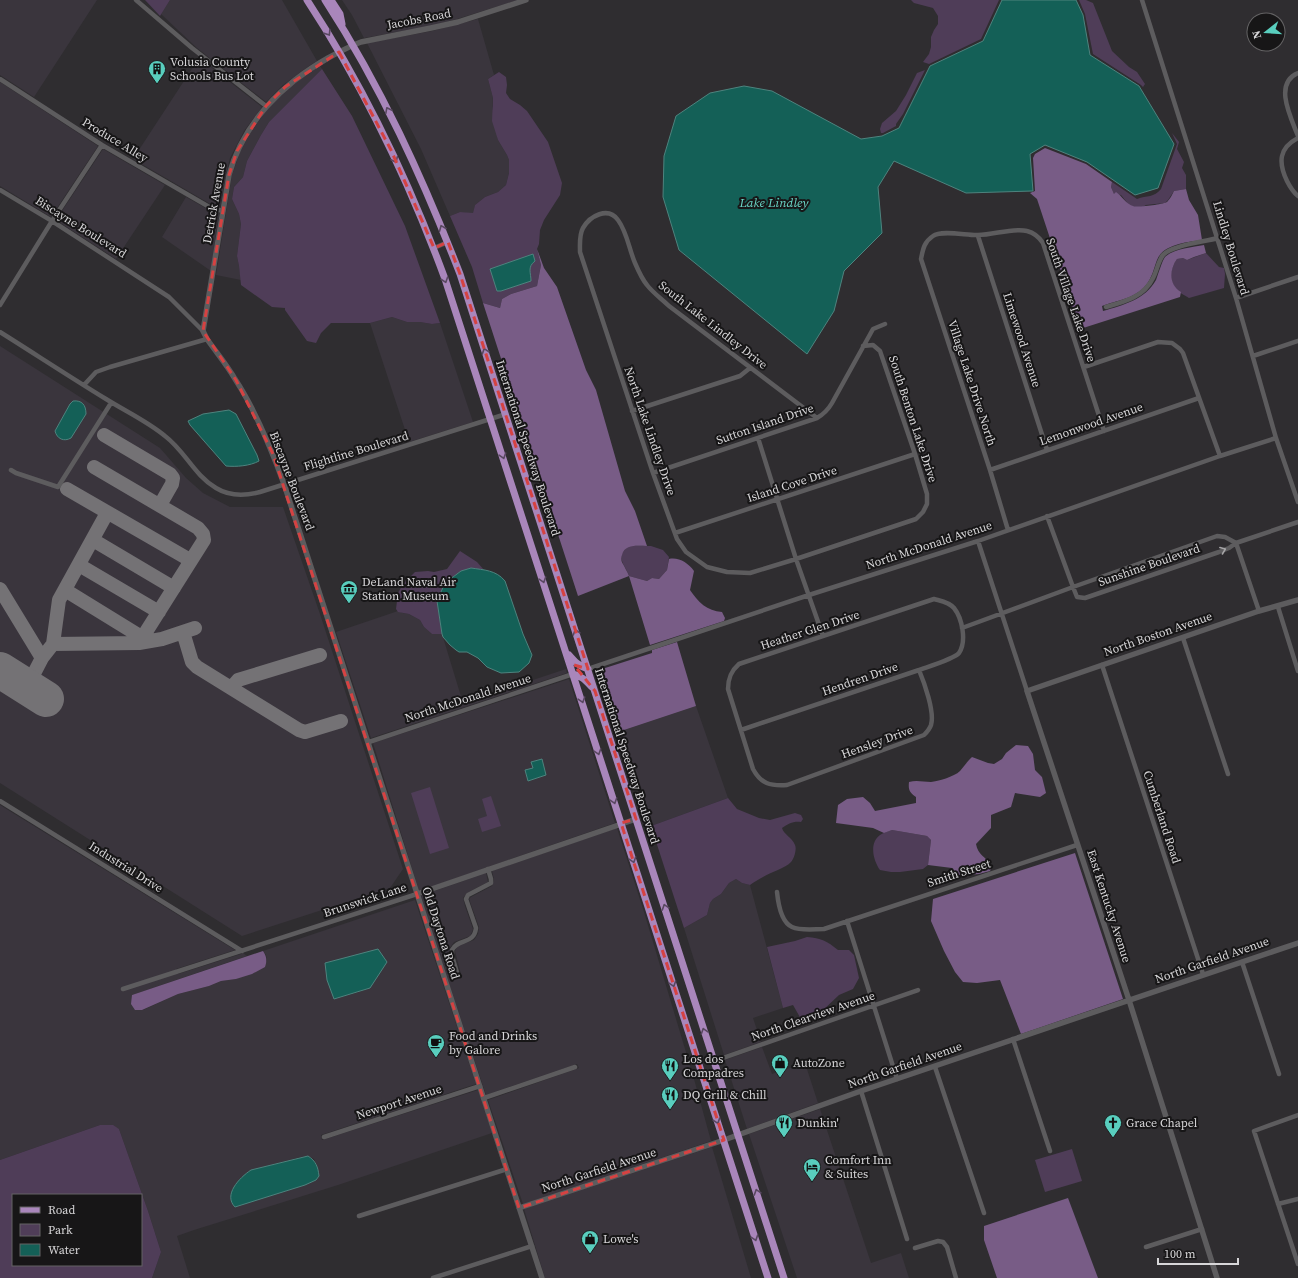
<svg xmlns="http://www.w3.org/2000/svg" width="1298" height="1278" viewBox="0 0 1298 1278" font-family="'Source Serif 4',serif">
<rect width="100%" height="100%" fill="#2f2d30"/>
<path fill="#3a353d" fill-rule="evenodd" d="M0 0H97L34 97 0 75Z
M170 0H282L317 61 309 66 283 85 266 102 197 48 161 14Z
M342 0H518L457 19 431 26 364 38 352 15Z
M478 19 494 75 488 79 493 98 492 106 498 140 507 155 509 160V173L506 185 498 192 485 197 475 205 473 214 460 212 450 216 421 149 367 43 432 31Z
M199 58 262 107 244 131 230 158 226 174 220 207 212 205 133 159Z
M320 66 322 69 269 122 261 135 247 161 243 177 234 187 232 199 239 214 241 224 237 256 239 266 241 280 216 275 232 175 240 152 250 133 268 108 287 89 312 70Z
M0 82 98 146 51 217 0 186Z
M103 149 165 185 116 259 56 220Z
M186 197 209 210 219 213 211 271 162 237Z
M392 317 407 322H420L432 324 440 323 473 422 409 442 370 323Z
M0 346 160 448 186 478 203 493 230 507H283L320 614 403 869 390 888 242 936 0 783Z
M398 611 403 613 409 614 420 620 424 627 432 634H442L463 703 566 669 567 673 371 738 336 632Z
M569 679 615 823 419 891 373 743Z
M696 706 728 798 651 826 621 731Z
M0 805 235 950 176 969 178 974 241 954 243 953 247 956 132 995 143 1010 178 994 209 986 221 981 236 979 267 961 266 955 263 951 415 900 476 1084 321 1135 322 1140 478 1090 492 1133 338 1185 194 1230 177 1236 190 1278H152L161 1252 148 1211 119 1129 100 1125 0 1160ZM356 955 370 988 356 993 334 999 325 963ZM308 1156 314 1159 318 1168 305 1185 235 1207 251 1170 301 1157Z
M617 828 644 912 694 1079 711 1141 523 1204 488 1100 579 1068 577 1064 486 1095 420 896 486 873 488 882 467 893 463 898 465 906 473 929 472 932 470 936 454 942 449 949V957L456 979 462 978 455 951 458 946 474 940 478 934 479 927 469 899 471 897 492 886 494 879 492 871Z
M736 879 742 883 750 885 783 1008 753 1018 761 1042 724 1055 684 928 707 915 710 903 713 899 721 894 729 883Z
M762 1047 772 1074 805 1063 818 1103 747 1129 725 1060Z
M820 1109 871 1263 901 1253 909 1278H797L749 1134Z
M712 1147 751 1278H545L524 1209Z"/>
<path fill="#4f3d58" fill-rule="evenodd" d="M145 0H170L160 16Z
M911 0H999L981 39 929 64 923 62 929 54 931 47V37L934 30 938 24V16L933 8 914 3Z
M1079 0H1086L1093 3 1112 51 1129 67 1137 72 1145 84 1143 87 1141 85 1093 54 1085 14Z
M926 68 903 114 896 124V126L883 133H881L880 129 882 123 896 111 906 95 917 73 925 70Z
M322 69 352 116 405 226 440 323 432 324 420 322H407L392 317 370 323H331L321 333 316 343 307 341 285 310V308L272 307 241 285 239 266 237 256 241 224 239 214 232 199 234 187 243 177 247 161 261 135 269 122Z
M499 72 506 77 507 85 506 93 510 99 520 105 527 111 548 142 562 183 560 195 544 220 540 230 539 244 537 249 541 265 537 286 511 294 502 299 500 308 483 303 472 267 450 216 460 212 473 213 475 205 485 197 498 192 506 185 509 173V160L507 155 498 140 492 121 493 98 488 79Z
M1172 133 1179 142 1177 149 1184 162 1182 168 1186 175V189L1174 191 1168 200 1165 203 1146 205 1141 208 1135 207 1129 205 1121 195 1114 194 1111 187 1112 182 1137 199C1147 195 1154 198 1161 189L1177 144Z
M1206 253 1219 267 1224 268 1225 274 1224 288 1189 298C1185 295 1179 293 1176 289 1168 281 1171 267 1177 259L1183 258 1187 260Z
M629 546H651L663 550 669 557 667 570 659 579 652 578 647 581 629 576C625 564 614 557 629 546Z
M460 551 477 562 484 570 471 568 461 571 445 583 437 601 442 634H432L424 627 420 620 409 614 398 612 396 609 398 593 403 584 415 572 428 571 434 572 447 569Z
M430 787 449 848 430 854 411 793Z
M491 796 501 826 482 832 478 819 487 816 482 799Z
M728 798 737 809 759 818 770 820 795 813 801 815 803 819 801 822C793 821 788 824 782 828 784 835 792 837 795 845 797 849 794 859 791 862 786 868 769 873 763 877 759 879 754 882 750 885L742 883 736 879 729 883 721 894 713 899 710 903 707 915 684 928 651 826Z
M892 830 927 836 931 840 928 865 923 869 900 872H891L880 870C873 860 869 843 880 835 883 833 888 831 892 830Z
M807 937C821 938 827 941 838 950H849L854 955 859 978 853 989 839 995 820 1013 812 1018 801 1019 793 1005 783 1008 767 947 795 941Z
M100 1125H113L119 1129 148 1211 161 1252 152 1278H0V1160ZM13 1195H141V1265H13Z
M1072 1149 1082 1181 1045 1192 1035 1160Z"/>
<path fill="#785c86" d="M1045 148 1086 164 1112 182 1111 187 1114 194 1116 192C1122 196 1126 204 1133 206 1137 208 1164 204 1167 202 1170 199 1172 195 1174 191L1186 189 1189 200 1198 215 1202 240C1188 242 1163 244 1157 260 1154 268 1152 278 1146 285 1135 299 1117 300 1102 306L1103 311C1123 305 1145 300 1156 280 1158 275 1162 261 1165 257 1173 249 1193 247 1204 245L1206 253 1194 257 1187 260 1183 258 1177 259C1169 270 1169 285 1181 292L1180 297 1080 329 1037 199 1030 193 1035 191 1033 158 1035 154Z
M537 249 544 268 557 287 586 370 596 390 625 491 635 511 647 546C637 546 625 544 622 555 621 558 621 561 623 564 625 568 627 571 629 576L647 581 652 578 659 579 667 570 669 559C679 557 688 563 694 571L690 590C698 602 707 611 722 612L725 618 724 621 650 645 629 576 578 596 483 303 500 308 502 299 511 294 537 286 541 265Z
M677 642 696 706 621 731 602 669 652 653V650Z
M1016 745 1028 746 1033 754 1035 770 1042 777 1046 793 1040 797 1015 793 1011 807 991 815V828L976 844C978 855 985 856 992 866L990 871 979 874 957 876 952 868 928 865 931 840 927 836 892 830 884 833 873 828 836 823 838 805 847 799 863 797 870 803 875 811 916 803V797C910 793 908 790 909 782 917 780 923 782 931 782 938 781 954 777 960 771 964 766 967 762 972 757L988 763 994 764 1002 759 1006 753Z
M1075 853 1123 999 1021 1034 1000 980 977 983 963 982 955 972 944 951 931 921 933 899Z
M263 951C267 957 267 961 265 967L252 974 236 979 221 981 209 986 178 994 142 1010H135L131 1004 132 995Z
M1068 1198 1098 1278H997L984 1240V1226Z"/>
<path fill="#146057" stroke="#4e837e" d="M1002 0H1076L1083 15 1090 55 1139 86 1174 144 1158 188 1135 195 1087 162 1045 145 1030 154 1033 191 966 193 894 161 878 187 882 233 844 271 834 311 807 354 679 250 663 197 664 156 676 116 710 93 744 86 772 91 861 139 882 136 899 128 930 66 983 41Z
M533 254 535 261C527 267 531 273 531 281L501 291H497L490 269Z
M73 401C82 400 86 405 86 414L71 438C64 442 57 439 55 431L70 404Z
M229 410 236 414 257 455 259 461C250 466 236 467 226 466L190 425 188 421 203 414Z
M471 568C484 570 496 570 505 581L523 634 532 655 529 663 519 672 501 673 487 667 478 658 467 652H459L456 650 450 645 443 637 442 634 437 601 445 583 461 571Z
M542 759 546 775 528 781 525 770 533 768 531 762Z
M378 949 387 962 370 988 334 999 327 980 325 963Z
M308 1156C316 1161 318 1167 319 1176L316 1180 305 1185 235 1207C223 1195 239 1178 251 1170Z"/>
<g fill="none" stroke-linecap="round" stroke-linejoin="round">
<path stroke="#747275" stroke-width="14" d="M104 435 170 474 173 478 172 484 160 505
M94 467 198 528 203 534 204 540 139 643
M67 489 190 560
M93 540 174 588
M79 565 159 612
M0 589 42 658 27 687
M65 590 143 638
M183 632 192 662 197 667 299 730 305 732 341 721
M53 644 59 600 107 513
M42 658 53 644 139 643 162 639 195 628
M231 688 238 680 320 655"/>
<path stroke="#747275" stroke-width="36" d="M0 670 46 699"/>
<path stroke="#5d5c5e" stroke-width="4.5" d="M136 0 192 48 266 106
M1142 0 1236 298 1276 438 1298 502
M1298 73C1273 83 1291 118 1298 136
M0 79 102 145 211 208 223 211
M1298 138C1279 148 1278 162 1287 181 1290 187 1293 192 1298 196
M0 190 52 221 169 297 203 331
M978 236 1047 450
M434 248 448 242
M1236 298 1298 277
M0 305 52 221 102 145
M1106 307C1124 302 1144 297 1153 278 1157 271 1158 261 1163 255 1172 245 1204 242 1218 238
M0 332C35 354 70 377 106 399 125 411 147 421 165 436 185 451 194 475 216 488 229 496 245 496 260 492L506 414
M1253 356 1298 341
M1084 367 1158 342 1172 343 1180 349 1183 353 1220 456
M84 385 96 372 110 367 207 339
M632 411 740 376 750 368
M817 418 669 306C662 299 653 293 647 285 642 279 638 270 635 263 629 249 627 232 618 220 608 206 590 216 583 228 579 235 580 244 580 252L653 473 677 539 686 552 707 567 727 572 750 573 796 559 916 519 923 512 927 504V494L915 454 880 351 873 345 863 346
M758 438 796 559 823 636
M11 470 16 473 58 487 111 403
M990 470 1199 398
M653 473 817 418C824 414 828 410 832 403L873 329 885 324
M1047 516 1073 587 1077 597 1085 598 1219 552 1229 548 1236 543 1298 522
M1008 530 990 470 921 259C923 249 924 242 933 236 941 230 965 235 976 235 991 236 1013 227 1027 231 1035 233 1039 237 1043 243L1104 431
M675 533 915 454
M978 541 1027 691
M1236 543 1259 611
M1278 607 1298 671
M962 628 1073 587 1217 536 1225 537 1236 543
M1183 638 1228 774
M1102 665 1203 974
M588 669 809 595 978 541 1220 456 1276 438
M741 730 919 670C927 667 954 659 959 653 967 641 962 618 954 608 949 602 941 601 934 599L739 664C731 671 728 678 728 689L753 769C761 784 770 786 787 785L924 735C927 732 930 728 931 725 935 712 924 682 919 670
M369 742 573 674
M0 801 242 951
M777 892C778 902 781 922 792 927 801 931 814 929 824 929L1077 845
M847 921 897 1079
M1242 962 1279 1074
M458 976 452 956V950C458 938 474 945 476 928L466 899 468 895 491 883V879L488 869
M123 989 417 894
M1013 1039 1050 1151
M714 1061 918 990
M935 1067 984 1213
M861 1091 907 1239
M484 1098 575 1067
M1298 1115 1254 1131 1298 1264
M324 1137 480 1086
M1278 1204 1298 1199
M359 1216 507 1169
M1146 1247 1202 1229
M915 1248 938 1241 943 1242 947 1247 956 1278
M433 1278 532 1246"/>
<path stroke="#5d5c5e" stroke-width="5.5" d="M526 0 458 22 431 28 361 42C350 46 339 52 328 58 282 84 243 123 229 175L203 331 207 339C216 352 227 365 235 379 256 411 271 448 284 484L542 1278
M417 894 636 819
M519 1208 724 1140 861 1091 1298 943
M1217 1278 1129 1000 1027 691 1259 611 1298 600"/>
<path stroke="#a986bb" stroke-width="7" d="M307 0C364 87 409 181 445 279L768 1278
M325 0C381 86 423 179 460 274L784 1278
M331 0 340 14 342 24
M569 655C575 662 579 666 588 669
M573 674C582 676 586 681 592 687"/>
</g>
<defs><path id="oneway-chevron" d="M-2-3.5L2.5 0L-2 3.5" fill="none" stroke-width="1.6" stroke-linecap="round" stroke-linejoin="round"/></defs>
<g stroke="#594861">
<use href="#oneway-chevron" transform="translate(328 33) rotate(58)"/>
<use href="#oneway-chevron" transform="translate(388 110) rotate(-117)"/>
<use href="#oneway-chevron" transform="translate(395 160) rotate(65)"/>
<use href="#oneway-chevron" transform="translate(442 228) rotate(-112)"/>
<use href="#oneway-chevron" transform="translate(445 280) rotate(71)"/>
<use href="#oneway-chevron" transform="translate(485 351) rotate(-108)"/>
<use href="#oneway-chevron" transform="translate(503 456) rotate(72)"/>
<use href="#oneway-chevron" transform="translate(543 580) rotate(72)"/>
<use href="#oneway-chevron" transform="translate(576 632) rotate(-108)"/>
<use href="#oneway-chevron" transform="translate(582 700) rotate(72)"/>
<use href="#oneway-chevron" transform="translate(598 752) rotate(72)"/>
<use href="#oneway-chevron" transform="translate(614 801) rotate(72)"/>
<use href="#oneway-chevron" transform="translate(633 860) rotate(72)"/>
<use href="#oneway-chevron" transform="translate(665 907) rotate(-108)"/>
<use href="#oneway-chevron" transform="translate(673 984) rotate(72)"/>
<use href="#oneway-chevron" transform="translate(704 1031) rotate(-108)"/>
<use href="#oneway-chevron" transform="translate(717 1121) rotate(72)"/>
<use href="#oneway-chevron" transform="translate(757 1192) rotate(-108)"/>
<use href="#oneway-chevron" transform="translate(755 1238) rotate(72)"/>
</g>
<use stroke="#a6a5a7" href="#oneway-chevron" transform="translate(1223 550) rotate(-21)"/>
<path fill="none" stroke="#d64242" stroke-width="3" stroke-dasharray="8 5" stroke-linejoin="round" d="M339 52 391 150 434 248 448 242 460 274 588 669 574 665 595 691 636 819 621 823 724 1140 519 1208 273 454 236 380 203 331 229 175 237 151 266 106 285 87Z"/>
<defs>
<symbol id="building-pin" viewBox="-11 -11 22 30"><path d="M0 17L-7.5 6A9.5 9.5 0 1 1 7.5 6Z" fill="#59cebe" stroke="#171617"/><path d="M-4-6H4V6H1V3H-1V6H-4ZM-2.5-4.3h1.7v1.8h-1.7ZM.8-4.3h1.7v1.8H.8ZM-2.5-1h1.7V.8h-1.7ZM.8-1h1.7V.8H.8Z" fill="#111"/></symbol>
<symbol id="museum-pin" viewBox="-11 -11 22 30"><path d="M0 17L-7.5 6A9.5 9.5 0 1 1 7.5 6Z" fill="#59cebe" stroke="#171617"/><path d="M0-6L6-3V-2H-6V-3ZM-5-1h2V3h-2ZM-1-1h2V3h-2ZM3-1h2V3H3ZM-6 4H6V6H-6Z" fill="#111"/></symbol>
<symbol id="cafe-pin" viewBox="-11 -11 22 30"><path d="M0 17L-7.5 6A9.5 9.5 0 1 1 7.5 6Z" fill="#59cebe" stroke="#171617"/><path d="M-5.5-4.5H6V0H3Q3 3.5 0 3.5H-2.5Q-5.5 3.5-5.5 0ZM3-3.2v2h1.7v-2ZM-6 4.5H4V6H-6Z" fill="#111"/></symbol>
<symbol id="shop-pin" viewBox="-11 -11 22 30"><path d="M0 17L-7.5 6A9.5 9.5 0 1 1 7.5 6Z" fill="#59cebe" stroke="#171617"/><path d="M-5-2.5h2.3a2.7 3.5 0 0 1 5.4 0H5L5.5 6h-11ZM-1.5-2.5h3a1.5 2.3 0 0 0-3 0Z" fill="#111"/></symbol>
<symbol id="restaurant-pin" viewBox="-11 -11 22 30"><path d="M0 17L-7.5 6A9.5 9.5 0 1 1 7.5 6Z" fill="#59cebe" stroke="#171617"/><path d="M-5-6h1v4h1v-4h1v4h1v-4h1v5L-1.5 .5V6h-2V.5L-5-1ZM5-6V6H3V1.5H1.5Q1.5-4 5-6Z" fill="#111"/></symbol>
<symbol id="church-pin" viewBox="-11 -11 22 30"><path d="M0 17L-7.5 6A9.5 9.5 0 1 1 7.5 6Z" fill="#59cebe" stroke="#171617"/><path d="M-1.2-6h2.4v3.5h3.3v2.4h-3.3V6h-2.4V-.1h-3.3v-2.4h3.3Z" fill="#111"/></symbol>
<symbol id="hotel-pin" viewBox="-11 -11 22 30"><path d="M0 17L-7.5 6A9.5 9.5 0 1 1 7.5 6Z" fill="#59cebe" stroke="#171617"/><path d="M-6-4.5h1.5V1H6V5H4.5V3h-9V5H-6ZM-4 0a1.8 1.8 0 1 1 3.6 0ZM.5 0V-2.5h3Q6-2.5 6 0Z" fill="#111"/></symbol>
</defs>
<g fill-rule="evenodd">
<use href="#building-pin" x="147" y="59" width="20" height="27"/>
<use href="#museum-pin" x="339" y="579" width="20" height="27"/>
<use href="#cafe-pin" x="426" y="1033" width="20" height="27"/>
<use href="#shop-pin" x="770" y="1053" width="20" height="27"/>
<use href="#restaurant-pin" x="660" y="1056" width="20" height="27"/>
<use href="#restaurant-pin" x="660" y="1085" width="20" height="27"/>
<use href="#restaurant-pin" x="774" y="1113" width="20" height="27"/>
<use href="#church-pin" x="1103" y="1113" width="20" height="27"/>
<use href="#hotel-pin" x="802" y="1157" width="20" height="27"/>
<use href="#shop-pin" x="580" y="1229" width="20" height="27"/>
</g>
<g text-anchor="middle" stroke-width="4" stroke-linejoin="round" paint-order="stroke">
<g font-size="12" fill="#d7d6d8" stroke="#171617">
<text transform="translate(419 19) rotate(-11)" y="4">Jacobs Road</text>
<text transform="translate(115 140) rotate(31)" y="4">Produce Alley</text>
<text transform="translate(214 203) rotate(-80)" y="4">Detrick Avenue</text>
<text transform="translate(81 227) rotate(32)" y="4">Biscayne Boulevard</text>
<text transform="translate(1231 248) rotate(73)" y="4">Lindley Boulevard</text>
<text transform="translate(1071 300) rotate(71)" y="4">South Village Lake Drive</text>
<text transform="translate(713 325) rotate(38)" y="4">South Lake Lindley Drive</text>
<text transform="translate(1022 340) rotate(72)" y="4">Limewood Avenue</text>
<text transform="translate(972 383) rotate(72)" y="4">Village Lake Drive North</text>
<text transform="translate(913 419) rotate(72)" y="4">South Benton Lake Drive</text>
<text transform="translate(765 424) rotate(-19)" y="4">Sutton Island Drive</text>
<text transform="translate(1091 424) rotate(-19)" y="4">Lemonwood Avenue</text>
<text transform="translate(650 431) rotate(71)" y="4">North Lake Lindley Drive</text>
<text transform="translate(528 448) rotate(72)" y="4">International Speedway Boulevard</text>
<text transform="translate(356 451) rotate(-17)" y="4">Flightline Boulevard</text>
<text transform="translate(292 481) rotate(69)" y="4">Biscayne Boulevard</text>
<text transform="translate(792 484) rotate(-18)" y="4">Island Cove Drive</text>
<text transform="translate(929 545) rotate(-18)" y="4">North McDonald Avenue</text>
<text transform="translate(1149 565) rotate(-19)" y="4">Sunshine Boulevard</text>
<text transform="translate(810 630) rotate(-18)" y="4">Heather Glen Drive</text>
<text transform="translate(1158 634) rotate(-19)" y="4">North Boston Avenue</text>
<text transform="translate(860 679) rotate(-19)" y="4">Hendren Drive</text>
<text transform="translate(468 698) rotate(-18)" y="4">North McDonald Avenue</text>
<text transform="translate(877 742) rotate(-20)" y="4">Hensley Drive</text>
<text transform="translate(627 756) rotate(72)" y="4">International Speedway Boulevard</text>
<text transform="translate(1162 817) rotate(72)" y="4">Cumberland Road</text>
<text transform="translate(126 867) rotate(32)" y="4">Industrial Drive</text>
<text transform="translate(959 873) rotate(-18)" y="4">Smith Street</text>
<text transform="translate(365 900) rotate(-18)" y="4">Brunswick Lane</text>
<text transform="translate(1109 906) rotate(72)" y="4">East Kentucky Avenue</text>
<text transform="translate(441 933) rotate(72)" y="4">Old Daytona Road</text>
<text transform="translate(1212 960) rotate(-19)" y="4">North Garfield Avenue</text>
<text transform="translate(813 1016) rotate(-19)" y="4">North Clearview Avenue</text>
<text transform="translate(905 1065) rotate(-19)" y="4">North Garfield Avenue</text>
<text transform="translate(399 1102) rotate(-18)" y="4">Newport Avenue</text>
<text transform="translate(599 1170) rotate(-18)" y="4">North Garfield Avenue</text>
</g>
<g font-size="12" fill="#d7d6d8" stroke="#171617" text-anchor="start">
<text x="170" y="66">Volusia County<tspan x="170" dy="14">Schools Bus Lot</tspan></text>
<text x="362" y="586">DeLand Naval Air<tspan x="362" dy="14">Station Museum</tspan></text>
<text x="449" y="1040">Food and Drinks<tspan x="449" dy="14">by Galore</tspan></text>
<text x="683" y="1063">Los dos<tspan x="683" dy="14">Compadres</tspan></text>
<text x="793" y="1067">AutoZone</text>
<text x="683" y="1099">DQ Grill &amp; Chill</text>
<text x="797" y="1127">Dunkin'</text>
<text x="1126" y="1127">Grace Chapel</text>
<text x="825" y="1164">Comfort Inn<tspan x="825" dy="14">&amp; Suites</tspan></text>
<text x="603" y="1243">Lowe's</text>
</g>
<g font-size="13" font-style="italic" fill="#6ad5c6" stroke="#171617">
<text x="774" y="207">Lake Lindley</text>
</g>
</g>
<rect x="12" y="1194" width="130" height="72" fill="#171617" stroke="#646364"/>
<rect x="20" y="1207" width="20" height="6" fill="#a986bb" stroke="#646364"/>
<text x="48" y="1214" font-size="12" fill="#d7d6d8">Road</text>
<rect x="20" y="1224" width="20" height="12" fill="#4f3d58" stroke="#646364"/>
<text x="48" y="1234" font-size="12" fill="#d7d6d8">Park</text>
<rect x="20" y="1244" width="20" height="12" fill="#146057" stroke="#646364"/>
<text x="48" y="1254" font-size="12" fill="#d7d6d8">Water</text>
<g transform="translate(1266 32) rotate(253)"><circle r="19" fill="#171617" stroke="#646364"/>
<path d="M0-3L7 15L0 10L-7 15Z" fill="#59cebe"/>
<text y="-6" font-size="11" font-weight="bold" text-anchor="middle" fill="#d7d6d8">N</text>
</g>
<path d="M1158 1258v6h80v-6" fill="none" stroke="#d7d6d8" stroke-width="2"/>
<text x="1164" y="1258" font-size="12" fill="#d7d6d8" stroke="#171617" stroke-width="3" paint-order="stroke">100 m</text>
</svg>
